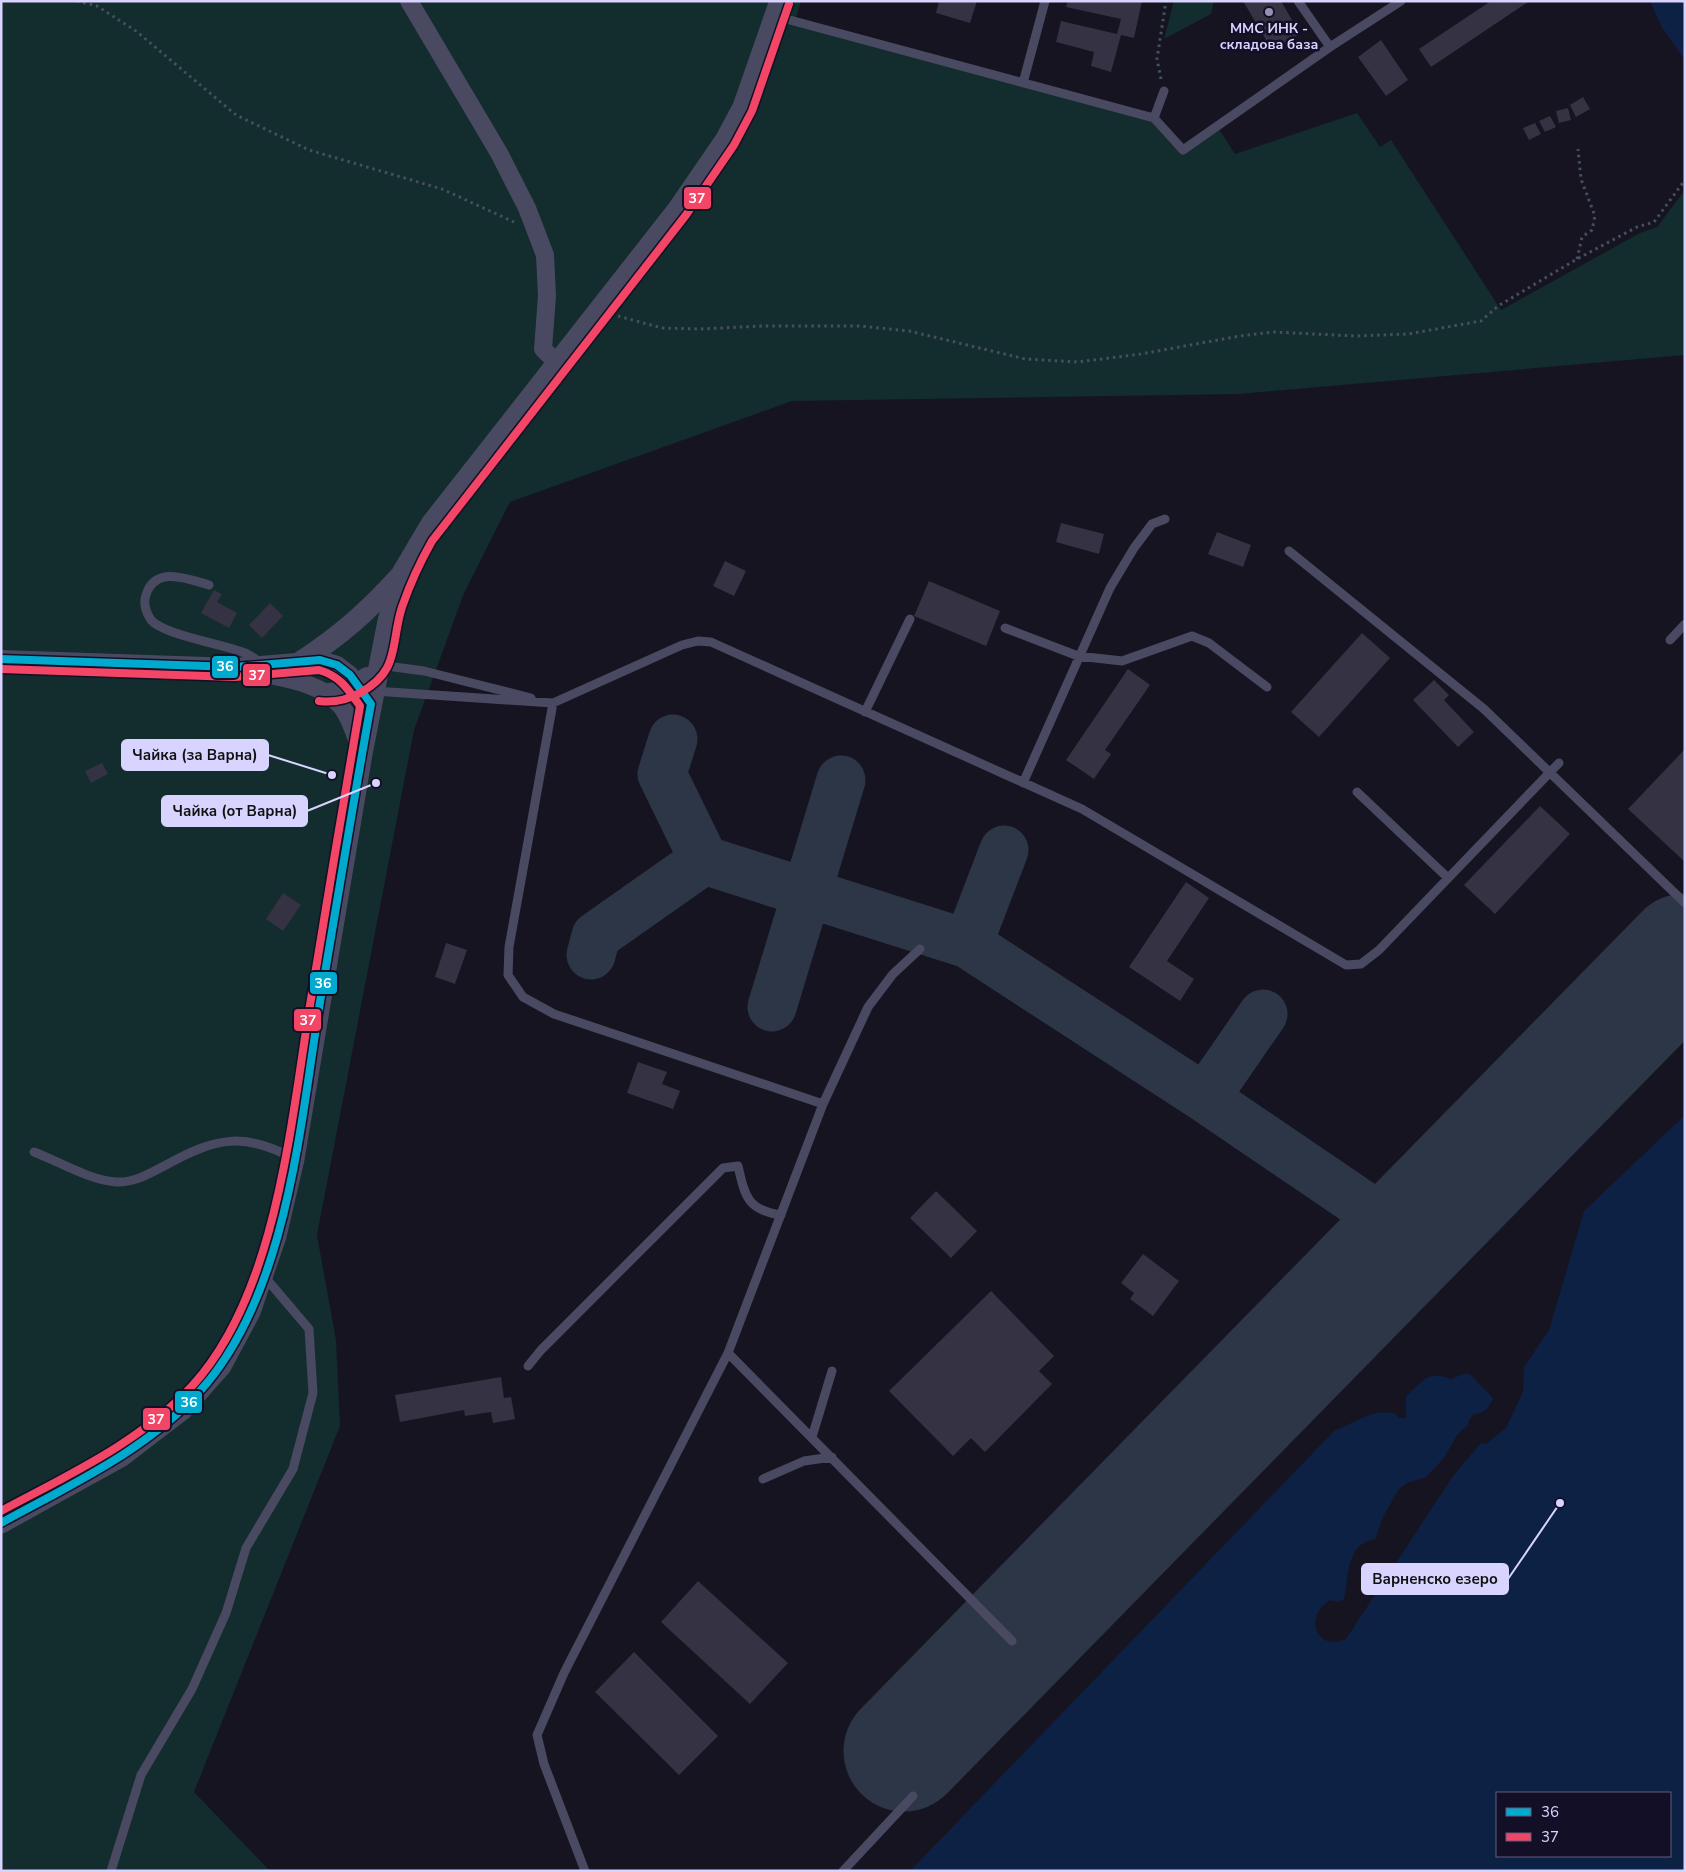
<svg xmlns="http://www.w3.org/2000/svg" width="1686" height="1872" viewBox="0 0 1686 1872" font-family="'Nunito Sans',sans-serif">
<rect width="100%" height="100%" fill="#161421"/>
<path fill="#132c2d" d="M1 1H801L795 21 1154 118 1183 150 1217 126 1235 154 1357 113 1380 147 1391 140 1501 310 1640 233 1657 227 1685 190V355L1239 394 792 401 510 502 464 593 414 730 317 1235 336 1340 340 1426 194 1792 270 1871H1Z
M1174 1H1214L1211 14 1164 39Z"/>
<path fill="#0d2144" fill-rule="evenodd" d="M1650 1H1685V60L1661 26Z
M1685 1115V1871H910L1334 1431C1352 1424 1376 1407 1396 1414L1398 1418H1406V1396C1424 1381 1426 1370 1451 1379L1466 1373 1471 1375 1493 1398C1489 1409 1484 1413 1474 1414L1468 1422 1469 1424 1457 1435 1444 1458 1426 1477 1407 1483 1398 1490 1383 1517 1375 1539C1346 1544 1349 1575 1344 1599L1338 1602 1330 1600C1303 1617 1316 1652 1346 1639L1453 1476 1481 1443 1486 1444 1506 1428 1523 1392 1524 1367 1549 1330 1584 1211ZM1497 1793H1670V1856H1497Z"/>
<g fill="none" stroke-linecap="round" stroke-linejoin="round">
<path stroke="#2c3646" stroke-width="49" d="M673 739 662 774 704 860 968 944 1205 1098 1408 1236
M968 944 1004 850
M591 955 596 936 704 860
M772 1007 841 780
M1205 1098 1263 1014"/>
<path stroke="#2c3646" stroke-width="121" d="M904 1751 1685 954"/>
</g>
<path fill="#343243" d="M939 1H977L970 23 936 13Z
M1068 1H1142L1134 38 1121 35 1111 72 1091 66 1094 52 1056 42 1061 21 1117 34 1121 19 1066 7Z
M1243 1H1281L1300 34 1272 50Z
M1491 1 1528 2 1431 67 1419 49Z
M1381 40 1408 80 1386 96 1358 57Z
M1583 97 1590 109 1576 117 1570 105Z
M1568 108 1571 120 1559 123 1556 111Z
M1550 116 1556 127 1545 132 1539 121Z
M1535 123 1541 134 1529 140 1523 128Z
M1061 523 1104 534 1099 554 1056 542Z
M1217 532 1251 545 1243 567 1208 554Z
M725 561 746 571 734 596 713 586Z
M929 581 1000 611 986 646 914 616Z
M214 590 222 594 217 602 237 613 229 628 201 613Z
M270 603 283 616 262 638 249 625Z
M1362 633 1390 658 1319 737 1291 712Z
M1128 669 1150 685 1105 750 1111 754 1094 779 1066 760Z
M1434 680 1449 695 1444 700 1474 732 1458 747 1413 700Z
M1685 749V862L1628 809Z
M102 763 108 774 91 783 85 771Z
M1540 806 1570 834 1495 914 1464 885Z
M1186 882 1209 898 1167 961 1194 979 1180 1001 1129 967Z
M283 893 301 905 283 931 266 919Z
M446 943 467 950 455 984 435 977Z
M638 1062 667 1072 662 1084 680 1091 673 1109 627 1093Z
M936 1191 977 1231 951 1258 910 1218Z
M1143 1254 1179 1281 1153 1316 1130 1299 1134 1293 1121 1283Z
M991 1291 1054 1356 1039 1371 1052 1384 985 1452 971 1438 953 1456 889 1391Z
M501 1377 504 1398 511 1397 515 1419 493 1423 491 1412 465 1416 464 1410 400 1422 395 1395Z
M698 1581 788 1663 750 1704 661 1622Z
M634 1652 718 1736 679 1775 595 1692Z"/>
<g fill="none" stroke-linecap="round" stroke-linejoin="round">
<path stroke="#44505f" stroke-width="3" stroke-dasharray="2.5 4" stroke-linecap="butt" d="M77 1 97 6 136 31 236 115 309 150 442 189 514 222
M1161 79 1157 59 1166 1
M1577 259 1582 237 1592 230 1595 216 1581 179 1578 149
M618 316 662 328 700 329 763 326H860L909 331 1025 359 1078 362 1141 354 1240 336 1274 332 1355 336 1408 334 1481 321 1498 306 1577 259 1637 227 1654 222 1685 180"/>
<path stroke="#4a4962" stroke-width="9" d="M1298 1 1330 47
M775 16 1154 118 1183 150 1330 47 1401 1
M1023 83 1045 1
M1154 118 1164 91
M1289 551 1484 709 1685 903
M209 585C188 579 155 565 146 595 143 603 146 613 151 620 164 635 223 644 245 653 250 655 255 659 261 663
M1005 628 1078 656 1122 661 1192 636 1209 643 1267 687
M1670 640 1685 624
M379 665 424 671 531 698
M374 691 553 703 682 645 698 641 711 642 1082 809 1346 965 1361 964 1379 950 1559 763
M553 703 509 947 508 975 523 997 554 1014 823 1104 728 1353 1012 1641
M865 712 910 619
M1023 783 1110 588 1134 548 1152 524 1165 519
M1357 792 1448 878
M823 1104 868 1007 893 974 920 949
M34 1152C60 1162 89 1180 116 1182 134 1183 151 1173 166 1165 215 1138 244 1131 294 1159
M528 1366 541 1350 723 1168 738 1166C745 1196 747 1210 781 1215
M812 1437 832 1371
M763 1479 804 1461 832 1457
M111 1871 141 1775 192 1689 226 1613 246 1548 293 1469 313 1393 309 1329 264 1276
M585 1871 544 1764 537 1735 564 1673 728 1353
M843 1871 913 1796"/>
<path stroke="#4a4962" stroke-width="18" d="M409 1 499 153 527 208 545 255 547 296 543 349 556 362
M1 659 235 667 320 660 337 665 350 675 371 704
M255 672C282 678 320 682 340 705 351 717 356 739 362 754
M324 693 343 690 367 676"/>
<path stroke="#4a4962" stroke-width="21" d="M300 662C341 635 366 613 399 577
M1 1523 122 1456 182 1410 221 1366 250 1312 276 1236 294 1159 362 754 388 621 402 573 431 524 678 209 726 139 743 107 780 1"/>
<defs>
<path id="bus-1" d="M1 659 235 667 320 660 337 665 350 675 371 704C353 803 337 903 320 1002 300 1126 287 1295 200 1391 147 1450 70 1485 1 1523"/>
<path id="bus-2" d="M1 669 235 677 319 670C340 676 348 689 360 706 343 804 327 901 311 999 291 1119 278 1291 193 1385 141 1442 68 1475 1 1511
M319 701C334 703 347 700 360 693 401 670 390 645 402 607 410 584 420 562 432 541L686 215 734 145 752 111 789 4"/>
</defs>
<use href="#bus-1" stroke="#130f26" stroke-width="11"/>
<use href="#bus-2" stroke="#130f26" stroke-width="11"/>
<use href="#bus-1" stroke="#00a9ce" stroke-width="8"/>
<use href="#bus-2" stroke="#f34667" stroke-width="8"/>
</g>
<circle fill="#9591b1" stroke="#130f26" stroke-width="2" cx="1269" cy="12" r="5"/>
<g text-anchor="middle" stroke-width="5" stroke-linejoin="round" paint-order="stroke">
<g font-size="14" font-weight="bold" fill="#d9d4ff" stroke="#130f26">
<text x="1269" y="33">ММС ИНК -<tspan x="1269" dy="16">складова база</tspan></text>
</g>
</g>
<path fill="none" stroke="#d9d4ff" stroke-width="2" d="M332 775L268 755M376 783L307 811M1560 1503L1508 1579"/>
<g fill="#d9d4ff" stroke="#130f26" stroke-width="2">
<circle cx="332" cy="775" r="5"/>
<circle cx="376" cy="783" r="5"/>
<circle cx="1560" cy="1503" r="5"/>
</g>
<g fill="#d9d4ff" stroke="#d9d4ff" stroke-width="2">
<rect x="122" y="740" width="146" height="30" rx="5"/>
<rect x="162" y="796" width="145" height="30" rx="5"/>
<rect x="1362" y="1564" width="146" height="30" rx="5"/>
</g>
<g font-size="15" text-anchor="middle" font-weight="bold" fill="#111">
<text x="195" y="760">Чайка (за Варна)</text>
<text x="235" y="816">Чайка (от Варна)</text>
<text x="1435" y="1584">Варненско езеро</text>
</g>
<g stroke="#130f26" stroke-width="2">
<rect x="683" y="186" width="29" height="24" rx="5" fill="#f34667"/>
<rect x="211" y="655" width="28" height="24" rx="5" fill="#00a9ce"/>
<rect x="242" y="663" width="29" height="24" rx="5" fill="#f34667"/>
<rect x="309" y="971" width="29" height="24" rx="5" fill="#00a9ce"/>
<rect x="293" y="1008" width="29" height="24" rx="5" fill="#f34667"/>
<rect x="174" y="1390" width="29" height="24" rx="5" fill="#00a9ce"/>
<rect x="142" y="1407" width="29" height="24" rx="5" fill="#f34667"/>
</g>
<g font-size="14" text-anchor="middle" font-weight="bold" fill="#fff">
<text x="697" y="203">37</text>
<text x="225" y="671">36</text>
<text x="257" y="680">37</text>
<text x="323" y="988">36</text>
<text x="308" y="1025">37</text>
<text x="189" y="1407">36</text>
<text x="156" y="1424">37</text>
</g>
<rect width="1686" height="1872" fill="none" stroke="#d9d4ff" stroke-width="5"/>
<rect x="1496" y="1792" width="175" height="65" fill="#130f26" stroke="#625e7d"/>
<rect x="1506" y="1808" width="25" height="8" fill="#00a9ce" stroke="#625e7d"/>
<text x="1541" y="1817" font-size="15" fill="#d9d4ff">36</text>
<rect x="1506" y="1833" width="25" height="8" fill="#f34667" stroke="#625e7d"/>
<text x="1541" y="1842" font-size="15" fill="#d9d4ff">37</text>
</svg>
